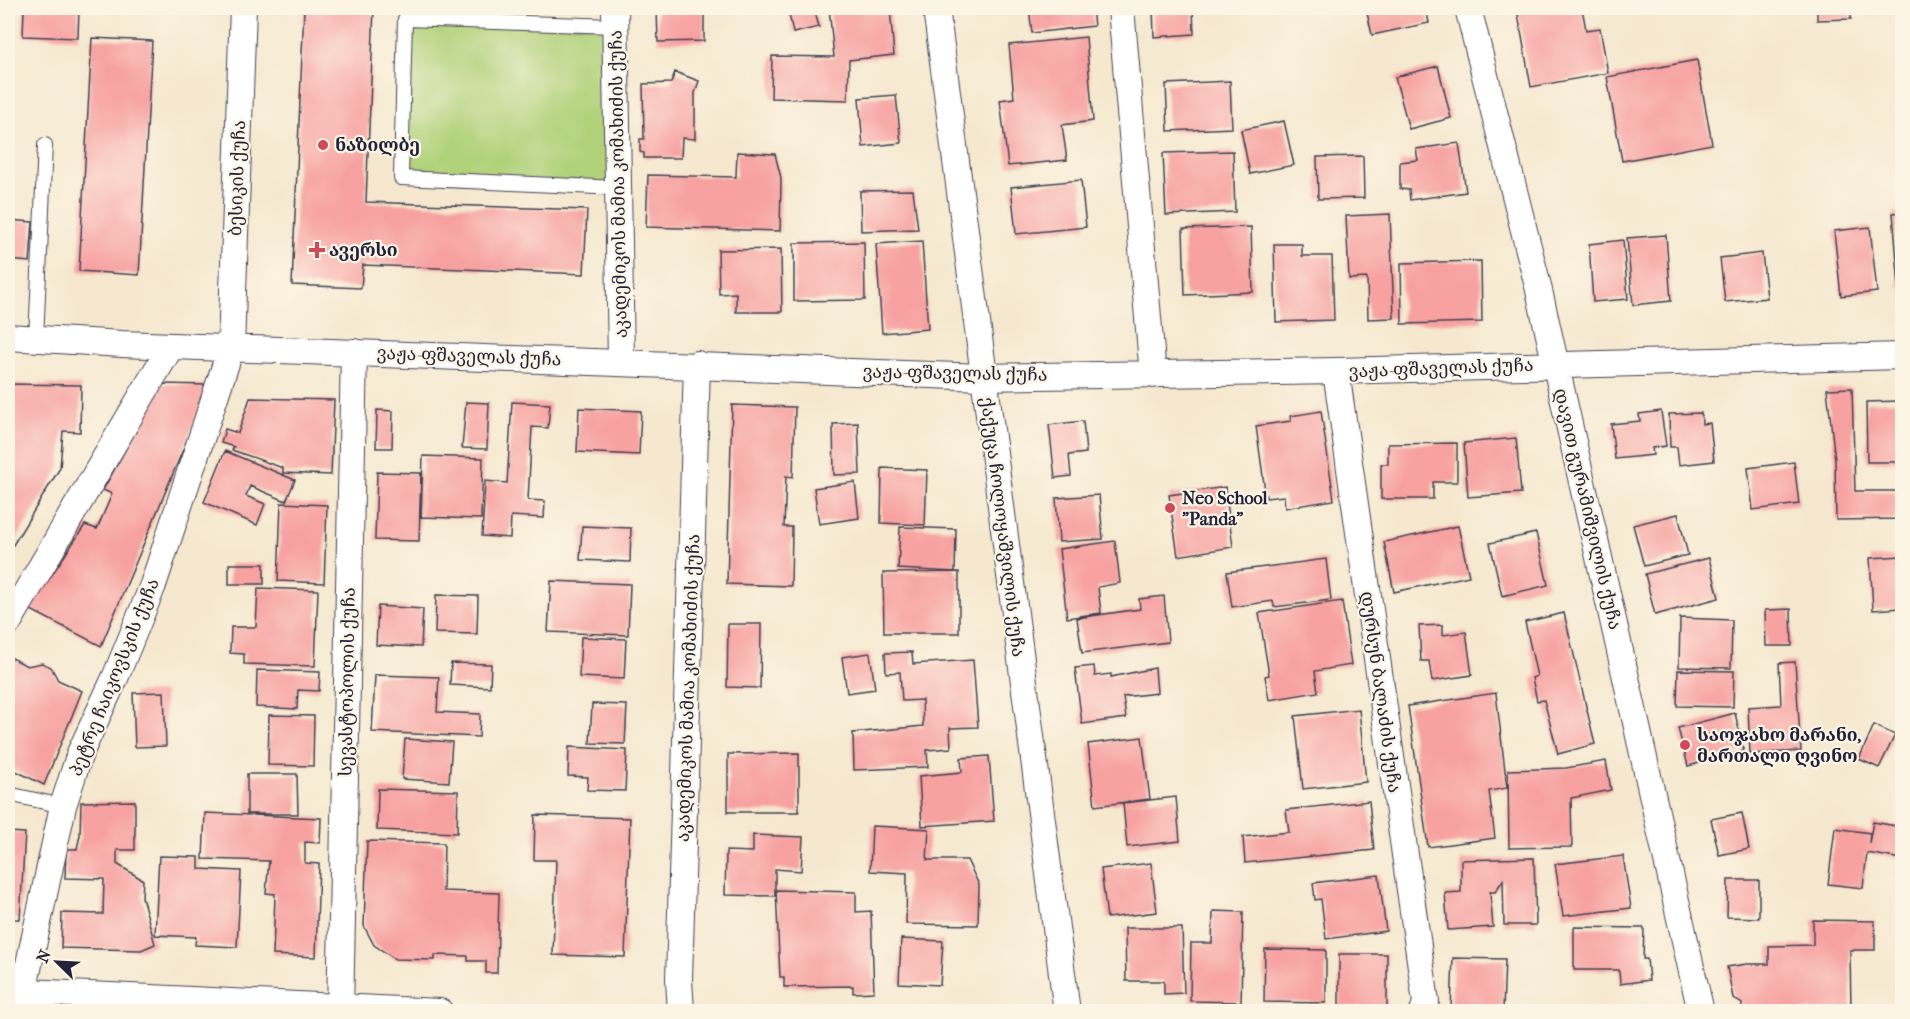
<svg xmlns="http://www.w3.org/2000/svg" width="1910" height="1019" viewBox="0 0 1910 1019" font-family="'IM FELL French Canon','Noto Serif Georgian',serif">
<rect width="100%" height="100%" fill="#fcf5e5"/>
<filter id="ink" filterUnits="userSpaceOnUse"><feTurbulence type="fractalNoise" baseFrequency=".0167" numOctaves="2"/><feDisplacementMap in="SourceGraphic" scale="12" xChannelSelector="R" yChannelSelector="G"/><feConvolveMatrix kernelMatrix="1 2 1 2 8 2 1 2 1" color-interpolation-filters="sRGB"/></filter>
<filter id="wash" filterUnits="userSpaceOnUse"><feTurbulence type="fractalNoise" baseFrequency=".008" numOctaves="4" result="noise"/><feDisplacementMap in="SourceGraphic" scale="24" xChannelSelector="R" yChannelSelector="G"/><feGaussianBlur stdDeviation="1.35" result="paint"/><feColorMatrix in="noise" values="0 0 0 0 0 0 0 0 0 0 0 0 0 0 0 0 0 1.4 0 .05"/><feComposite in="paint" operator="in"/></filter>
<g filter="url(#wash)">
<rect width="100%" height="100%" fill="#f5e8cf"/>
<path fill="#b1d27a" stroke="#6a7a5a" stroke-width="1.5" d="M405 19 615 26 618 188 401 178Z"/>
<g id="blocks">
<path fill="#f7a1a0" d="M24 8H79L78 38 23 36Z
M304 8H374L366 202 587 210 584 274 363 265 361 288 292 285Z
M795 8H814L819 27 793 33 788 9Z
M829 8H890L894 55 849 60 848 100 771 98 772 56 834 57Z
M1029 8H1092L1094 26 1032 33Z
M1153 8H1193L1194 34 1154 37Z
M1366 8H1426L1429 23 1372 35Z
M1528 8H1582L1586 30 1600 28 1608 73 1531 87 1517 9Z
M1817 8H1851V19L1817 20Z
M657 9H704V41L658 42Z
M1086 37 1093 121 1062 125 1067 160 1008 166 1000 100 1014 98 1009 45Z
M92 38 152 41 139 275 79 271Z
M1697 60 1712 144 1622 161 1607 77Z
M1438 66 1451 118 1409 129 1395 77Z
M675 72 699 81 695 93V139L682 138 681 158H644V153L640 152V139H644L643 84 671 83Z
M1230 81 1232 128 1168 131 1166 84Z
M896 95 901 143 863 147 859 98Z
M1284 121 1294 165 1250 174 1241 130Z
M1459 143 1466 192 1410 200 1409 190 1400 189V162L1418 160 1416 149Z
M1233 151 1235 212 1166 215 1163 153Z
M737 152 775 154 781 178 780 231 646 227 648 175 736 177Z
M1363 156 1364 198 1318 199 1317 157Z
M1081 180 1086 227 1016 234 1011 187Z
M913 190 918 229 861 231 860 191Z
M1902 212V286L1899 287 1893 213Z
M1390 214 1394 318 1368 319 1367 278 1349 279 1346 216Z
M8 220 33 222 30 262 8 260Z
M1251 227 1253 292 1185 295 1183 229Z
M1870 227 1877 292 1841 296 1834 231Z
M1666 235 1671 301 1633 305 1627 238Z
M1623 240 1628 299 1593 302 1589 244Z
M922 241 928 329 882 333 876 244Z
M864 242 865 300 794 301V243Z
M1274 244H1302V256H1332L1334 320 1276 322Z
M781 249 782 312H736V293L719 294 718 250Z
M1762 253 1767 298 1725 302 1720 258Z
M1481 261 1482 322 1402 324 1401 263Z
M8 384 81 385 80 432 63 431 60 468 8 553Z
M162 384 210 385 101 646 29 609 85 525 97 529 112 494 103 490Z
M1852 388 1855 491H1902V519L1836 520 1835 460 1827 389Z
M250 398 334 400 331 475 283 473V468L232 450 234 447 221 443 225 429 238 433Z
M1901 401 1902 462H1867L1866 402Z
M466 402 489 403 487 449 462 448Z
M512 402 550 404 548 428 532 427 528 500 545 501 544 518 511 516 510 538 482 536 485 481 507 483Z
M732 405 795 407 793 477 786 476 784 527H792L791 586 727 584Z
M579 408 641 411 639 455 577 452Z
M377 410 393 411 392 448H376Z
M1321 411 1334 500 1285 508 1284 496 1266 498 1256 426 1291 421 1290 416Z
M1661 411 1666 446 1652 448 1653 455 1615 459 1611 424 1640 421 1639 414Z
M1701 413 1702 424 1710 423 1714 461 1679 465 1677 447H1670L1669 414Z
M1083 421 1086 453 1069 455 1071 476 1055 478 1049 425Z
M858 423 860 474 834 475 833 424Z
M1516 438 1521 493 1468 497 1464 443Z
M1457 443V482H1433V499H1381V464H1388V444Z
M225 451 295 480 286 501 250 486 246 496 265 504 257 525 204 502Z
M423 456 483 458 481 519 421 517Z
M1794 462 1799 504 1753 510 1748 468Z
M882 468 927 470 925 525 881 523Z
M377 472 421 473 419 541 375 540Z
M855 482 859 518 819 524 814 488Z
M1225 487 1233 547 1178 556 1169 495Z
M1099 495 1103 539 1059 542 1056 498Z
M281 503 327 505 324 583 278 581Z
M1678 514 1688 555 1644 566 1633 525Z
M582 526 631 528 630 562 580 560Z
M1458 526 1469 576 1394 592 1384 542Z
M900 527 956 529 955 572 898 569Z
M1536 533 1548 585 1502 596 1490 543Z
M1115 541 1120 583 1098 587 1101 613 1067 618 1059 549Z
M1902 556V608L1873 610 1870 558Z
M1709 558 1719 598 1655 615 1645 574Z
M1326 559 1331 600 1274 607 1273 601 1232 607 1227 572Z
M229 564H264V584H229Z
M959 572V633H884L883 573Z
M551 581 630 584 628 635 548 632Z
M258 588 318 590 315 666 244 664V654L230 653 231 627H256Z
M436 595 478 596 477 634 435 633Z
M1164 596 1168 642 1082 653 1077 618 1140 609 1139 599Z
M1342 601 1351 665 1315 671 1318 692 1269 700 1265 676 1269 675 1259 613Z
M378 606 423 609 421 647 376 645Z
M1791 609 1792 646H1766L1765 610Z
M1564 613 1595 744 1558 754 1544 700 1537 701 1532 678 1537 676 1525 622Z
M1680 618 1732 620 1731 668 1679 667Z
M728 624H761L760 688 727 687Z
M1443 625V635L1466 632 1472 675 1432 681 1429 661H1421L1419 626Z
M581 637 626 639 624 679 579 677Z
M912 652 913 664 973 660 978 727 950 728 951 748 927 750 928 767 854 770 853 733 923 726 922 700 902 701 900 672 886 673 885 653Z
M870 653 875 689 847 693 842 657Z
M8 656 27 666 42 663 51 667 58 680 82 691 44 785 8 767Z
M1795 662 1801 751 1750 754 1748 707 1781 705 1779 663Z
M451 663 491 664 490 687 450 685Z
M1094 666 1095 676 1111 674V677L1155 668 1157 693 1123 697 1126 718 1082 724 1075 668Z
M257 670 320 672 319 691 298 690 297 709 256 707Z
M1678 670 1734 671 1733 707 1677 706Z
M375 675 439 677 437 712 480 714 479 737 372 732Z
M164 692 166 746 135 747 133 693Z
M1496 693 1507 788 1489 791 1495 838 1428 847 1408 706Z
M592 704 627 705 625 744 590 743Z
M1359 709 1366 782 1303 789 1295 716Z
M1735 713 1744 751 1688 766 1678 728Z
M269 715 314 716 313 766 268 765Z
M1874 725 1895 735 1879 768 1859 759Z
M1142 737 1150 799 1095 806 1088 744Z
M405 739 452 742 449 782 402 779Z
M569 747 627 750 625 791 587 790 588 777 568 776Z
M799 753V812H728V754Z
M989 756 994 821 922 826 919 776 962 772 961 758Z
M1606 761 1611 790 1571 798 1572 847 1509 848 1508 770 1566 768Z
M247 774H297L298 814H247Z
M378 789 458 791 457 833 377 830Z
M1176 797 1180 841 1127 847 1123 803Z
M135 801V850H117V864L143 880 142 897 155 944 141 950 61 948 62 913 103 914 104 879 65 878 66 849H77L80 835 81 802Z
M1369 801 1374 850 1245 863 1243 837 1289 832 1286 810Z
M205 813 321 818 320 843 305 842V863L319 864 316 957 273 955 275 894 266 893 269 861 203 859Z
M1742 813 1749 849 1719 855 1711 819Z
M535 815 630 818 625 957 553 955 556 860H534Z
M1873 822 1902 827V859L1867 853 1863 888 1828 884 1835 828 1870 833 1869 843Z
M872 826 929 829 927 860H967L979 885 978 925 906 924 907 873 870 871Z
M8 832 25 833 20 919H8Z
M753 835 803 837 801 871 775 869V896L725 895 726 851 753 852Z
M367 841 444 843 443 891 499 893 497 973H486V961H468V956L435 955V960L395 959 374 945 364 926Z
M159 856 199 857V869L241 871 237 947 195 945 196 937 155 935Z
M1623 856 1631 908 1563 916 1555 864Z
M1534 858 1536 925H1504L1503 880 1495 892H1490L1493 927 1448 930 1445 893 1461 892V860Z
M1151 863 1157 912 1107 918 1101 869Z
M1379 875 1386 931 1326 939 1321 899 1315 900 1313 883Z
M1728 880H1759V918L1727 917Z
M776 890 856 892V912L871 911 874 992 853 993V986L784 987V977H780Z
M1213 911 1243 912 1241 1002 1190 1001 1191 943H1212Z
M1813 920 1875 921V950H1850L1851 1011H1742V1004L1733 998 1727 967 1747 964H1769V946L1813 945Z
M1574 927 1644 928 1643 959H1647L1649 980 1620 984 1619 970H1574Z
M1125 928H1182L1184 993 1164 994V981H1126Z
M901 939 943 941 940 985 899 983Z
M1265 949 1326 950V1003L1264 1002Z
M1339 954H1387V1007H1339Z
M1453 958 1505 959 1503 1011H1451Z"/>
</g>
</g>
<g filter="url(#ink)">
<use href="#blocks" fill-opacity="0" stroke="#424051" stroke-width="1.5"/>
<g fill="none" stroke-linecap="round" stroke-linejoin="round">
<defs>
<path id="service" d="M615 26 405 19 401 178 618 188
M36 338 45 145
M8 794 63 806"/>
<path id="minor" d="M615 8 621 361
M936 8 1067 1012
M1121 8 1153 375
M1468 8 1538 286 1701 1012
M8 337 122 344 983 377 1336 371 1902 356
M1336 371 1426 1002 1423 1012
M8 623 171 346
M8 991 440 1012
M22 1012 23 992 63 806 80 753 115 678 153 585 231 348 243 8
M340 1012 354 352
M681 1012 679 980 697 364"/>
</defs>
<use href="#service" stroke="#424051" stroke-width="16"/>
<use href="#minor" stroke="#424051" stroke-width="28"/>
<use href="#service" stroke="#fff" stroke-width="14"/>
<use href="#minor" stroke="#fff" stroke-width="26"/>
</g>
</g>
<g fill="#d1495b" stroke="#fcf5e5" stroke-width="2">
<circle cx="323" cy="145" r="6"/>
<path d="M314 241h6v6h6v6h-6v6h-6v-6h-6v-6h6z"/>
<circle cx="1170" cy="508" r="6"/>
<circle cx="1685" cy="745" r="6"/>
</g>
<g text-anchor="middle" stroke-width="4.5" stroke-linejoin="round" paint-order="stroke">
<g font-size="18" font-weight="bold" fill="#22223b" stroke="#fcf5e5" text-anchor="start">
<text x="335" y="151">ნაზილბე</text>
<text x="329" y="256">ავერსი</text>
<text x="1182" y="504">Neo School<tspan x="1182" dy="21">"Panda"</tspan></text>
<text x="1697" y="741">საოჯახო მარანი,<tspan x="1697" dy="21">მართალი ღვინო</tspan></text>
</g>
<g font-size="18" fill="#22223b" stroke="#fcf5e5">
<text transform="translate(237 178) rotate(-88)" y="6">ბესიკის ქუჩა</text>
<text transform="translate(618 184) rotate(-91)" y="6">აკადემიკოს მამია კომახიძის ქუჩა</text>
<text transform="translate(469 356) rotate(2)" y="6">ვაჟა-ფშაველას ქუჩა</text>
<text transform="translate(1441 368) rotate(-2)" y="6">ვაჟა-ფშაველას ქუჩა</text>
<text transform="translate(955 373) rotate(1)" y="6">ვაჟა-ფშაველას ქუჩა</text>
<text transform="translate(1588 509) rotate(77)" y="6">დავით გურამიშვილის ქუჩა</text>
<text transform="translate(1003 527) rotate(83)" y="6">ქაქუცა ჩოლოყაშვილის ქუჩა</text>
<text transform="translate(114 677) rotate(-68)" y="6">პეტრე ჩაიკოვსკის ქუჩა</text>
<text transform="translate(347 682) rotate(-89)" y="6">სევასტოპოლის ქუჩა</text>
<text transform="translate(688 688) rotate(-88)" y="6">აკადემიკოს მამია კომახიძის ქუჩა</text>
<text transform="translate(1381 692) rotate(82)" y="6">დურსუნ ბალაძის ქუჩა</text>
</g>
</g>
<rect width="1910" height="1019" fill="none" stroke="#fcf5e5" stroke-width="30"/>
<g transform="translate(57 962) rotate(294)" stroke="#fcf5e5" stroke-width="4.5" paint-order="stroke">
<path d="M0-4.5L10 22L0 15L-10 22Z" fill="#22223b"/>
<text y="-9" font-size="16" font-weight="bold" text-anchor="middle" fill="#22223b">N</text>
</g>
</svg>
